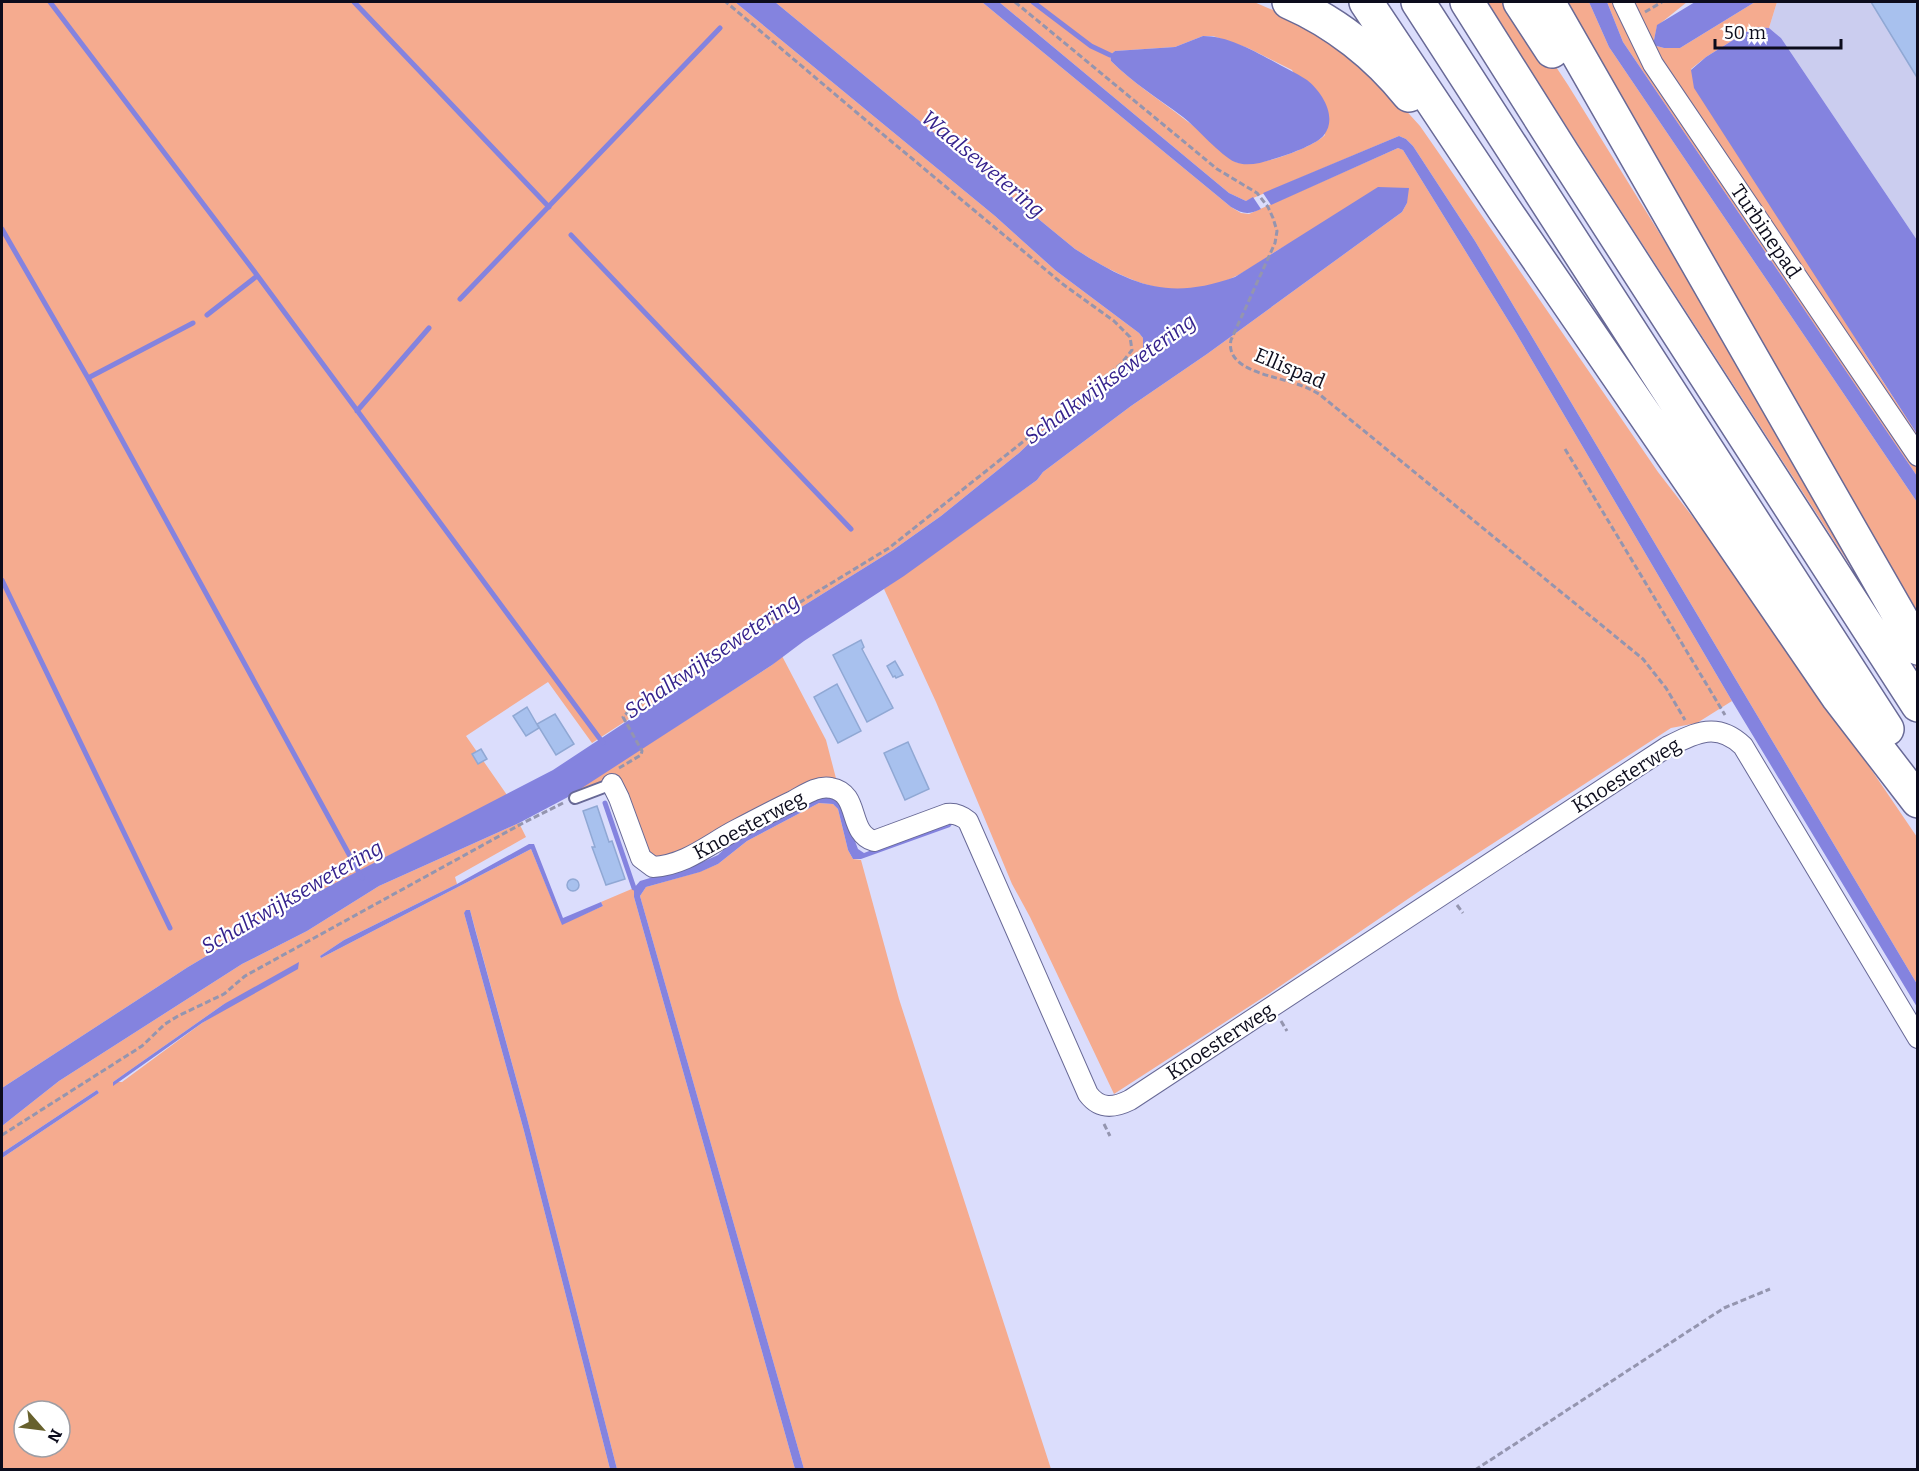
<svg xmlns="http://www.w3.org/2000/svg" width="1919" height="1471" viewBox="0 0 1919 1471" font-family="Bitter,serif">
<rect width="100%" height="100%" fill="#dbddfc"/>
<path fill="#cbcdef" d="M1777 2H1917V240L1781 38 1769 28Z"/>
<path fill="#f5ab8f" fill-rule="evenodd" d="M2 2H735L995 216 1055 270 1139 333 1143 338 1144 356 1131 367 1040 433 1019 453 941 516 893 550 779 621 592 743 548 682 466 736 507 795 291 906 188 967 2 1088Z
M775 2H982L1231 207 1241 213 1249 214 1398 148 1403 150 1516 333 1732 701 1697 723 1671 728 1424 888 1270 993 1114 1094 1030 917 1012 884 936 702 884 589 1037 480 1043 472 1131 406 1207 354 1402 212 1407 203C1379 213 1352 222 1324 232 1312 237 1297 240 1285 246 1268 255 1252 269 1234 277 1175 306 1126 281 1075 249Z
M999 2H1254L1294 19 1343 51 1392 95 1420 126 1445 162 1658 472 1750 591 1917 837V984L1475 241 1413 146 1406 139 1399 136 1246 201 1229 193ZM1203 36H1213L1248 48 1292 70 1325 135C1312 148 1254 170 1236 162 1231 160 1226 154 1222 150 1209 139 1197 128 1183 118 1159 99 1133 83 1111 61L1110 55 1115 51 1175 47Z
M1486 2H1513L1568 85 1681 268 1764 411 1917 663V669Z
M1563 2H1589L1609 47 1917 502V618Z
M1607 2H1687L1657 26 1653 45 1664 48H1680L1755 2H1777L1769 28 1754 27 1706 57 1691 69 1869 360 1917 434V476L1623 42Z
M782 656 826 740 838 786 665 864 645 852 635 822 615 774 585 790 580 788 772 665Z
M819 803 833 804 838 809 848 850 853 859 861 860 899 999 1051 1469H804L640 896 646 887 699 872 718 864 747 841Z
M519 823 526 837 455 877 457 884 344 940 320 956 321 958 531 849 562 924 603 906 601 902 634 888V897L795 1469H617L527 1118 470 910 464 913 524 1131 610 1469H2V1158L99 1093 97 1090 2 1153V1126L59 1081 242 964 307 931 379 886ZM240 1000 202 1023 122 1082H113L224 1004ZM24 1411H60V1447H24Z"/>
<path fill="#8483df" d="M735 2H775L1075 249C1132 285 1168 301 1235 277L1378 187 1409 188 1407 203 1402 212 1207 354 1131 406 1043 472 1037 480 904 576 804 641 772 665 568 797 519 823 379 886 307 931 242 964 59 1081 2 1126V1088L188 967 291 906 553 770 779 621 893 550 941 516 1019 453 1040 433 1131 367 1143 356V338L1139 333 1055 270 995 216Z
M982 2H999L1229 193 1246 201 1253 197 1261 209C1248 215 1243 214 1231 207Z
M1589 2H1607L1623 42 1917 476V502L1609 47Z
M1695 2H1755L1680 48H1664L1653 45 1657 25Z
M1754 27 1769 28 1781 38 1917 240V434L1694 88 1691 70 1706 57Z
M1203 36C1227 36 1250 49 1271 60 1283 67 1295 72 1307 80 1322 92 1338 117 1324 135 1319 143 1290 154 1280 157 1266 161 1249 168 1235 162 1221 156 1197 128 1183 117 1159 99 1133 83 1111 61L1110 55 1115 51 1175 47Z
M1399 136 1406 139 1413 146 1475 241 1917 984V1007L1732 701 1516 333 1403 150 1398 148 1271 205 1263 193Z
M818 796 838 797 858 849 864 853 950 820 954 822 950 827 861 859H853L848 850 838 809 833 804 819 803 747 841 718 864 700 872 646 887 640 896 804 1469H795L634 897V888L640 881 700 863 718 855 738 836Z
M529 844H534L563 918 601 902 603 906 562 925 531 849 321 958 320 956 344 940 457 884Z
M466 910H470L475 929 527 1118 617 1469H610L524 1131 464 913Z
M299 962 298 969 202 1023 113 1086V1082L224 1004Z
M97 1090 99 1093 2 1158V1153Z"/>
<g fill="none" stroke-linecap="round" stroke-linejoin="round">
<path stroke="#8483df" stroke-width="5" d="M50 2 254 271 603 743
M354 2 549 207
M1033 2 1091 46 1110 55
M2 229 88 378 362 878
M571 235 851 529
M460 299 720 28
M207 315 257 276
M88 378 193 323
M357 411 429 328
M2 580 170 928
M605 803 634 888"/>
</g>
<path fill="#a8c1ee" stroke="#90a8d4" stroke-width="1.5" d="M1871 2H1918V79Z
M861 640 864 647 862 649 893 708 867 722 833 655Z
M895 661 903 675 896 678 895 676 893 677 887 666Z
M837 684 861 731 838 743 814 697Z
M527 707 539 728 526 736 513 716Z
M555 714 574 744 556 755 537 724Z
M908 742 929 789 905 800 884 753Z
M481 749 487 759 478 764 472 754Z
M597 806 609 842 612 841 625 879 606 885 592 847H595L583 811Z
M567 885a6 6 0 1 1 12 0a6 6 0 1 1-12 0Z"/>
<g fill="none" stroke-linecap="round" stroke-linejoin="round">
<defs>
<path id="lane" d="M575 798 612 784"/>
<path id="street" d="M1623 2 1653 64 1918 456
M612 784 619 798 641 858 653 867C686 865 709 844 736 830 755 820 774 810 793 801 804 795 818 785 831 788 861 793 847 833 874 841L947 814C955 813 962 816 968 821L1088 1094C1100 1110 1114 1108 1130 1100L1667 747C1695 733 1717 721 1743 746L1918 1038"/>
<path id="highway" d="M1289 2C1335 22 1377 55 1409 95
M1366 2 1504 209 1838 697 1918 801
M1418 2 1887 729
M1467 2 1563 154 1918 705
M1520 2 1552 51
M1548 2 1918 648"/>
</defs>
<use href="#lane" stroke="#686996" stroke-width="14"/>
<use href="#street" stroke="#686996" stroke-width="22"/>
<use href="#highway" stroke="#686996" stroke-width="36"/>
<path stroke="#9495af" stroke-width="3" stroke-dasharray="6 3" stroke-linecap="butt" d="M1015 2 1217 169 1257 193 1268 207 1273 218 1277 231 1275 243 1231 340C1225 368 1268 375 1287 381 1298 384 1309 388 1319 394L1643 659 1666 688 1685 720
M1645 12 1662 2
M1565 449 1725 715
M619 768 641 755 642 751 623 717 630 710 756 629 889 548 1121 364 1132 350 1130 337 1114 321 1064 285 856 112 726 2
M1457 905 1463 913
M1281 1021 1287 1031
M1104 1124 1110 1136
M2 1135 142 1046 165 1024 178 1016 224 994 245 976 523 823 563 803
M1475 1470 1724 1308 1770 1289"/>
<use href="#lane" stroke="#fff" stroke-width="10"/>
<use href="#street" stroke="#fff" stroke-width="20"/>
<use href="#highway" stroke="#fff" stroke-width="33"/>
</g>
<g text-anchor="middle" stroke-width="4.5" stroke-linejoin="round" paint-order="stroke">
<g font-size="20" fill="#0c0c1c" stroke="#fff">
<text transform="translate(1766 231) rotate(56)" y="7">Turbinepad</text>
<text transform="translate(1290 368) rotate(23)" y="7">Ellispad</text>
<text transform="translate(1626 775) rotate(-32)" y="7">Knoesterweg</text>
<text transform="translate(749 825) rotate(-28)" y="7">Knoesterweg</text>
<text transform="translate(1220 1041) rotate(-33)" y="7">Knoesterweg</text>
</g>
<g font-size="21" font-style="italic" fill="#35228d" stroke="#fff">
<text transform="translate(983 164) rotate(40)" y="7">Waalsewetering</text>
<text transform="translate(1110 379) rotate(-36)" y="7">Schalkwijksewetering</text>
<text transform="translate(712 656) rotate(-34)" y="7">Schalkwijksewetering</text>
<text transform="translate(292 897) rotate(-30)" y="7">Schalkwijksewetering</text>
</g>
</g>
<rect width="1919" height="1471" fill="none" stroke="#0c0c1c" stroke-width="6"/>
<g transform="translate(42 1429) rotate(118)"><circle r="28" fill="#ffffff" stroke="#9e9ea4" stroke-width="1.5"/>
<path d="M0-4.5L10 22L0 15L-10 22Z" fill="#67612d"/>
<text y="-9" font-size="16" font-weight="bold" text-anchor="middle" fill="#0c0c1c">N</text>
</g>
<path d="M1715 39v9h126v-9" fill="none" stroke="#0c0c1c" stroke-width="3"/>
<text x="1724" y="39" font-size="18" fill="#0c0c1c" stroke="#ffffff" stroke-width="4.5" paint-order="stroke">50 m</text>
</svg>
